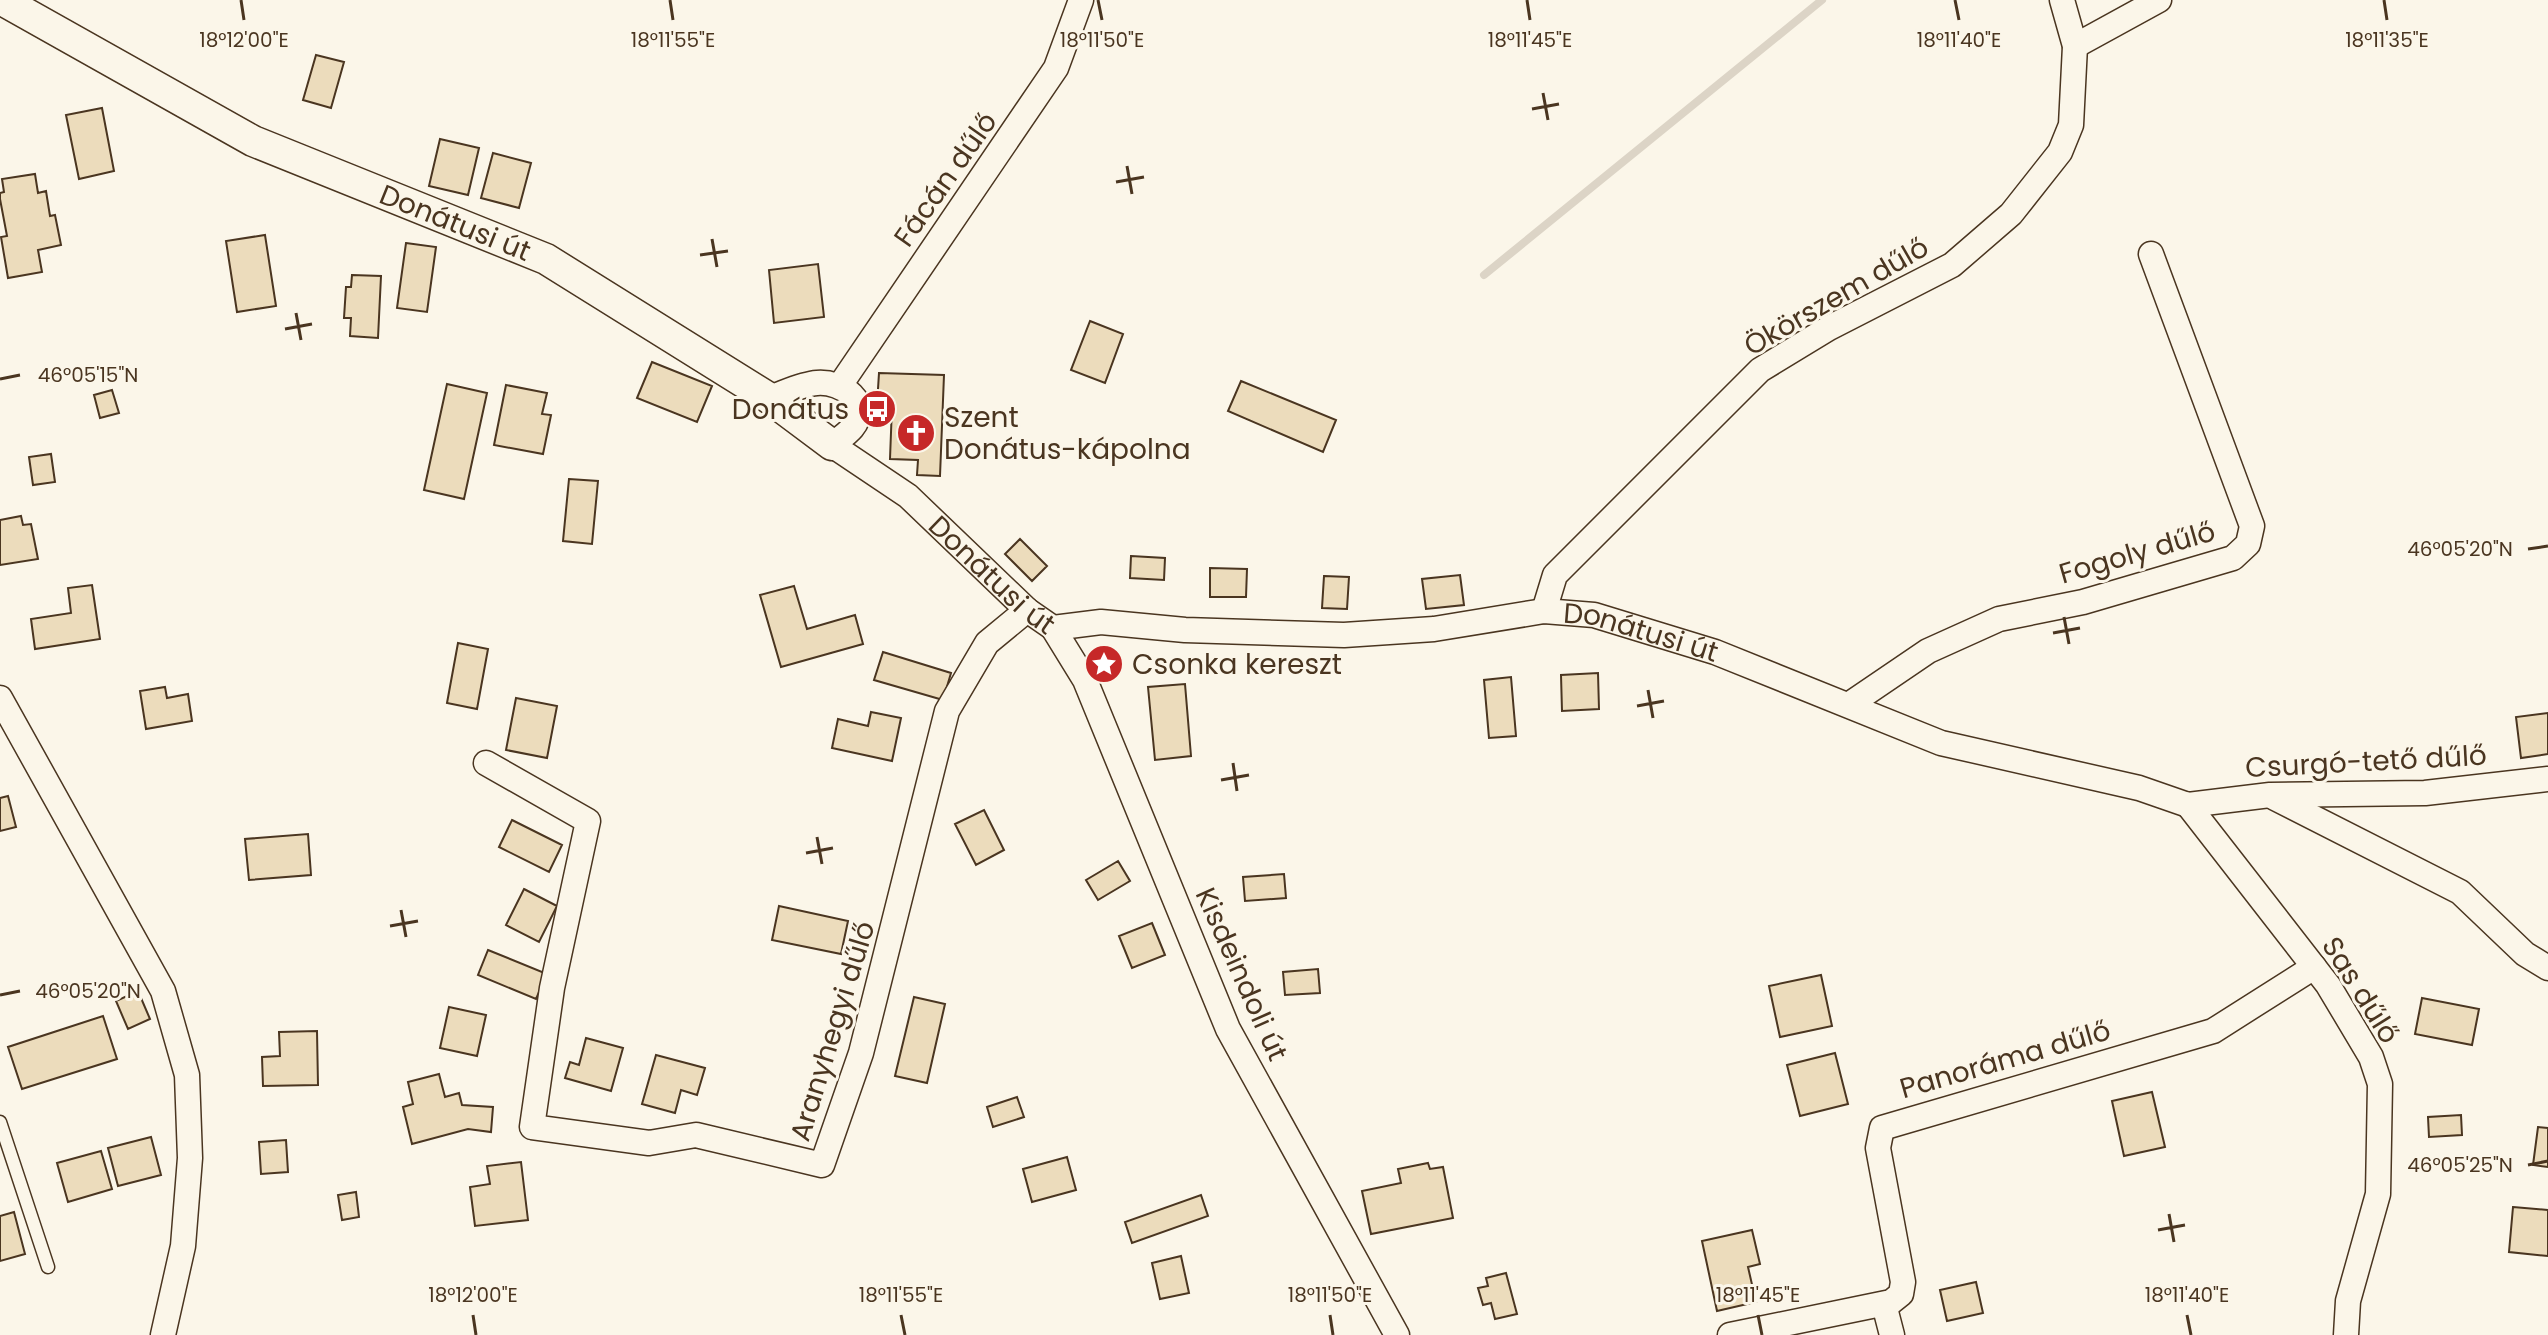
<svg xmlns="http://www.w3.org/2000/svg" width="2548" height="1335" viewBox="0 0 2548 1335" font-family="Poppins,sans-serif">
<rect width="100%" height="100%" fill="#fbf6e9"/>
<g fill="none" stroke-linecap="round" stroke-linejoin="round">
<path stroke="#dcd4c6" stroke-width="8" d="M1484 275 1822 0"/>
</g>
<path fill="#ecdcbc" stroke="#4a3520" stroke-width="2" d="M316 55 344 62 331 108 303 100Z
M102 108 114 171 79 179 66 115Z
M440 139 479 148 468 195 429 186Z
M493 153 531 163 519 208 481 198Z
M35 174 38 193 46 191 50 216 55 215 61 245 38 250 42 272 8 278 1 237 7 236 0 199V193L4 192 2 179Z
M265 235 276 306 237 312 226 241Z
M406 243 436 247 427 312 397 308Z
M818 264 824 317 774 323 769 270Z
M352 275 381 276 378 338 350 336 351 318H344L346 287H351Z
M1090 321 1123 334 1105 383 1071 370Z
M652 362 712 386 697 422 637 398Z
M879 373 944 375 940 476 917 475 918 460 890 459 892 406 877 405Z
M1241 381 1336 420 1323 452 1228 411Z
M447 384 487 393 464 499 424 490Z
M506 385 547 393 542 414 551 415 543 454 494 445Z
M112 390 119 413 100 418 94 395Z
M51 454 55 482 33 485 29 457Z
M569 479 598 481 592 544 563 541Z
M21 516 23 525 31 524 38 559 0 565V520Z
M1020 539 1047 566 1032 581 1005 554Z
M1131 556 1165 558 1164 580 1130 578Z
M1210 568 1247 569 1246 597H1210Z
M1460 575 1464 605 1426 609 1422 579Z
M1324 576 1349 577 1347 609 1322 608Z
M92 585 100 639 35 649 31 619 71 613 68 588Z
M794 586 807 629 855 615 863 644 781 667 760 595Z
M458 643 488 649 477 709 447 703Z
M883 652 951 673 943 700 874 680Z
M1598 673 1599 709 1562 711 1561 675Z
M1511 677 1516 736 1489 738 1484 680Z
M1185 684 1191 756 1155 760 1148 687Z
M165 687 167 698 188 694 192 721 146 729 140 691Z
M516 698 557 706 547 758 506 750Z
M871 712 901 718 892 761 832 748 838 719 868 726Z
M2548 713V754L2521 758 2516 717Z
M8 796 16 827 0 831V798Z
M984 810 1004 850 976 865 955 824Z
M512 820 562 845 549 872 499 847Z
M308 834 311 875 249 880 245 839Z
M1118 861 1130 881 1098 900 1086 880Z
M1284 874 1286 898 1245 901 1243 877Z
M524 889 557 906 539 942 506 925Z
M779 906 848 921 841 954 772 940Z
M1152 923 1165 955 1132 968 1119 936Z
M488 950 547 974 536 999 478 975Z
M1318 969 1320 993 1285 995 1283 972Z
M1821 975 1832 1026 1780 1037 1769 986Z
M138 991 150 1019 128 1029 116 1001Z
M914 997 945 1004 927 1083 895 1076Z
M2422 998 2479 1009 2472 1045 2415 1034Z
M449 1007 486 1015 477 1056 440 1048Z
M103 1016 117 1059 22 1089 8 1047Z
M317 1031 318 1085 263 1086 262 1057 280 1056 279 1032Z
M586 1038 623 1048 611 1091 565 1078 570 1062 579 1065Z
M1835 1053 1848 1104 1800 1116 1787 1065Z
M656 1055 705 1068 697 1095 681 1090 675 1113 642 1104Z
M439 1074 445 1097 459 1093 462 1105 493 1107 491 1132 468 1129 412 1144 403 1107 413 1104 408 1082Z
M2152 1092 2165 1147 2124 1156 2112 1101Z
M1017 1097 1024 1117 993 1127 987 1107Z
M2461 1115 2462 1135 2429 1137 2428 1117Z
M2538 1127 2548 1128V1167L2533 1165Z
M151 1137 161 1175 118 1186 108 1148Z
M286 1140 288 1172 261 1174 259 1142Z
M101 1151 112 1189 68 1202 57 1163Z
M1067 1157 1076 1190 1032 1202 1023 1169Z
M521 1162 528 1220 475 1226 470 1187 490 1184 487 1166Z
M1428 1163 1430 1169 1443 1167 1453 1218 1371 1234 1362 1191 1401 1183 1398 1169Z
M356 1192 359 1217 342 1220 338 1195Z
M1201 1195 1208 1216 1132 1243 1125 1222Z
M2513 1207 2548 1210V1256L2509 1252Z
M14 1212 25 1254 0 1261V1216Z
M1752 1230 1760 1264 1748 1267 1756 1302 1717 1311 1702 1241Z
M1181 1256 1189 1293 1160 1299 1152 1263Z
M1506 1273 1517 1314 1495 1319 1491 1303 1483 1305 1478 1288 1488 1286 1486 1278Z
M1976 1282 1983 1313 1947 1321 1940 1290Z"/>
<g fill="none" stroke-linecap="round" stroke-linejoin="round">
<defs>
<path id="service" d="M0 1122 48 1267"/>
<g id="minor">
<path d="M2075 46 2159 0"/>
<path d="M841 384 1056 68 1081 0"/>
<path id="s1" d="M769 398C784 393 802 384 817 383 842 381 873 402 852 428 847 434 838 440 832 445L908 496 1027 610 1053 628 1101 622 1185 630 1344 635 1434 629 1544 611 1594 615 1715 652 1941 743 2139 788 2188 805 2270 795 2425 793 2548 779"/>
<path d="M1544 611 1555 575 1760 370 1829 328 1952 265 2011 214 2060 152 2071 125 2075 46 2062 0"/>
<path d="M1053 628 1085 680 1228 1029 1397 1335"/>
<path d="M0 698 163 991 187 1075 190 1158 183 1246 163 1335"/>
<path d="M1850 704 1928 651 1999 619 2083 602 2233 558 2248 544 2252 526 2151 254"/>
<path d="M486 763 588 821 552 988 532 1127 649 1143 696 1135 822 1165 861 1053 947 711 987 643 1027 610"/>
<path d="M2275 798 2460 892 2525 954 2548 968"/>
<path d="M2188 805 2328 985 2371 1057 2380 1084 2378 1194 2348 1301 2346 1335"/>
<path d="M1884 1304 1892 1335"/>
<path d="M1730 1335 1891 1302 1901 1294 1903 1282 1878 1148 1882 1128 2213 1031 2314 967"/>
</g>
<g id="tertiary">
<path id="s2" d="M2 0 253 141 546 259 769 398 832 445"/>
</g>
</defs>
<use href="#service" stroke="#4a3520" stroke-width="15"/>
<use href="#minor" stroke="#4a3520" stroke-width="27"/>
<use href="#tertiary" stroke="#4a3520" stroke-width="33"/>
<use href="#service" stroke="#fbf6e9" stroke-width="12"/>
<use href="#minor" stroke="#fbf6e9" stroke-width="24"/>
<use href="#tertiary" stroke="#fbf6e9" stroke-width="30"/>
</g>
<path fill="none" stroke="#4a3520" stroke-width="3" d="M241 0 244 20M670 0 673 20M1098 0 1102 20M1527 0 1530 20M1955 0 1959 20M2384 0 2387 20M1543 93 1548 120M1532 109 1559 104M1127 166 1132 194M1116 182 1144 177M712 239 717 267M700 255 728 251M296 313 301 340M285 329 312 324M0 379 20 375M2528 549 2548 546M2064 617 2069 644M2053 633 2080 628M1648 690 1653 718M1637 706 1664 701M1233 763 1237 791M1221 780 1249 775M817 837 822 864M806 853 833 848M401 910 406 937M390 926 418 921M0 995 20 991M2528 1165 2548 1161M2169 1214 2174 1242M2158 1230 2185 1225M473 1315 476 1335M901 1315 905 1335M1330 1315 1333 1335M1758 1315 1762 1335M2187 1315 2191 1335"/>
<defs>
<symbol id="bus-disc" viewBox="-11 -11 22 22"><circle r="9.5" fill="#c62828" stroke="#fbf6e9"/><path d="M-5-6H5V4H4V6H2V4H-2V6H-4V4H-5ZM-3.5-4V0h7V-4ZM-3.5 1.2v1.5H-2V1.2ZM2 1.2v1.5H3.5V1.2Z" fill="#fff"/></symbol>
<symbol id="church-disc" viewBox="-11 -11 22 22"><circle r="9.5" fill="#c62828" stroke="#fbf6e9"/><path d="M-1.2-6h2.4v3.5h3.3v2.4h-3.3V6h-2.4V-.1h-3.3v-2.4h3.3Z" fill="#fff"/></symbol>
<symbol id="sight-disc" viewBox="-11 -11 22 22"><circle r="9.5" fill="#c62828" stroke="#fbf6e9"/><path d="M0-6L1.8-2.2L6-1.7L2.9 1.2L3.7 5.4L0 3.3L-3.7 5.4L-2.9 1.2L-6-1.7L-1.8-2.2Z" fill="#fff"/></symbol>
</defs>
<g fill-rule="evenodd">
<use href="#bus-disc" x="855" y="387" width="44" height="44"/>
<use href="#church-disc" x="894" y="411" width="44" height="44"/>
<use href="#sight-disc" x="1082" y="642" width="44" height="44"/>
</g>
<g text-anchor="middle" stroke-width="6" stroke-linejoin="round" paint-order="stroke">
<g font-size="28" fill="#4a3520" stroke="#fbf6e9">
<text transform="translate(945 179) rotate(-55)" y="10">Fácán dűlő</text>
<text dy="10" stroke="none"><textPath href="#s2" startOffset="506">Donátusi út</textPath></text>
<text transform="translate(1836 296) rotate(-30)" y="10">Ökörszem dűlő</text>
<text transform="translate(2137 552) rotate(-16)" y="10">Fogoly dűlő</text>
<text dy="10" stroke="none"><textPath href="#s1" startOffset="358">Donátusi út</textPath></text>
<text dy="10" stroke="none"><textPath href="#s1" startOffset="1032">Donátusi út</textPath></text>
<text transform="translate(2366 761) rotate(-3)" y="10">Csurgó-tető dűlő</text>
<text transform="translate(1242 974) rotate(66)" y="10">Kisdeindoli út</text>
<text transform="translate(2361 990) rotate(58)" y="10">Sas dűlő</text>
<text transform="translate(832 1031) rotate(-73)" y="10">Aranyhegyi dűlő</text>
<text transform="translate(2005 1059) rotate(-16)" y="10">Panoráma dűlő</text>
</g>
<g font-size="28" fill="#4a3520" stroke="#fbf6e9" text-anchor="start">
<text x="849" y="419" text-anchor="end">Donátus</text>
<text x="944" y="427">Szent<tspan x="944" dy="32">Donátus-kápolna</tspan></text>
<text x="1132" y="674">Csonka kereszt</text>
</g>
</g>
<g font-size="20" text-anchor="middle" fill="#4a3520" stroke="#fbf6e9" stroke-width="6" stroke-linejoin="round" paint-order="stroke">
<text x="244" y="47">18°12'00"E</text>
<text x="673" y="47">18°11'55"E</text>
<text x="1102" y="47">18°11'50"E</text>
<text x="1530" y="47">18°11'45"E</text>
<text x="1959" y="47">18°11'40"E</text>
<text x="2387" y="47">18°11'35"E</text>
<text x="88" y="382">46°05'15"N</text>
<text x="2460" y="556">46°05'20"N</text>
<text x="88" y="998">46°05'20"N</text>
<text x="2460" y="1172">46°05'25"N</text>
<text x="473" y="1302">18°12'00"E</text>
<text x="901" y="1302">18°11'55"E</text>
<text x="1330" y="1302">18°11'50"E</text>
<text x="1758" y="1302">18°11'45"E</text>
<text x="2187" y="1302">18°11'40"E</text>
</g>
</svg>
